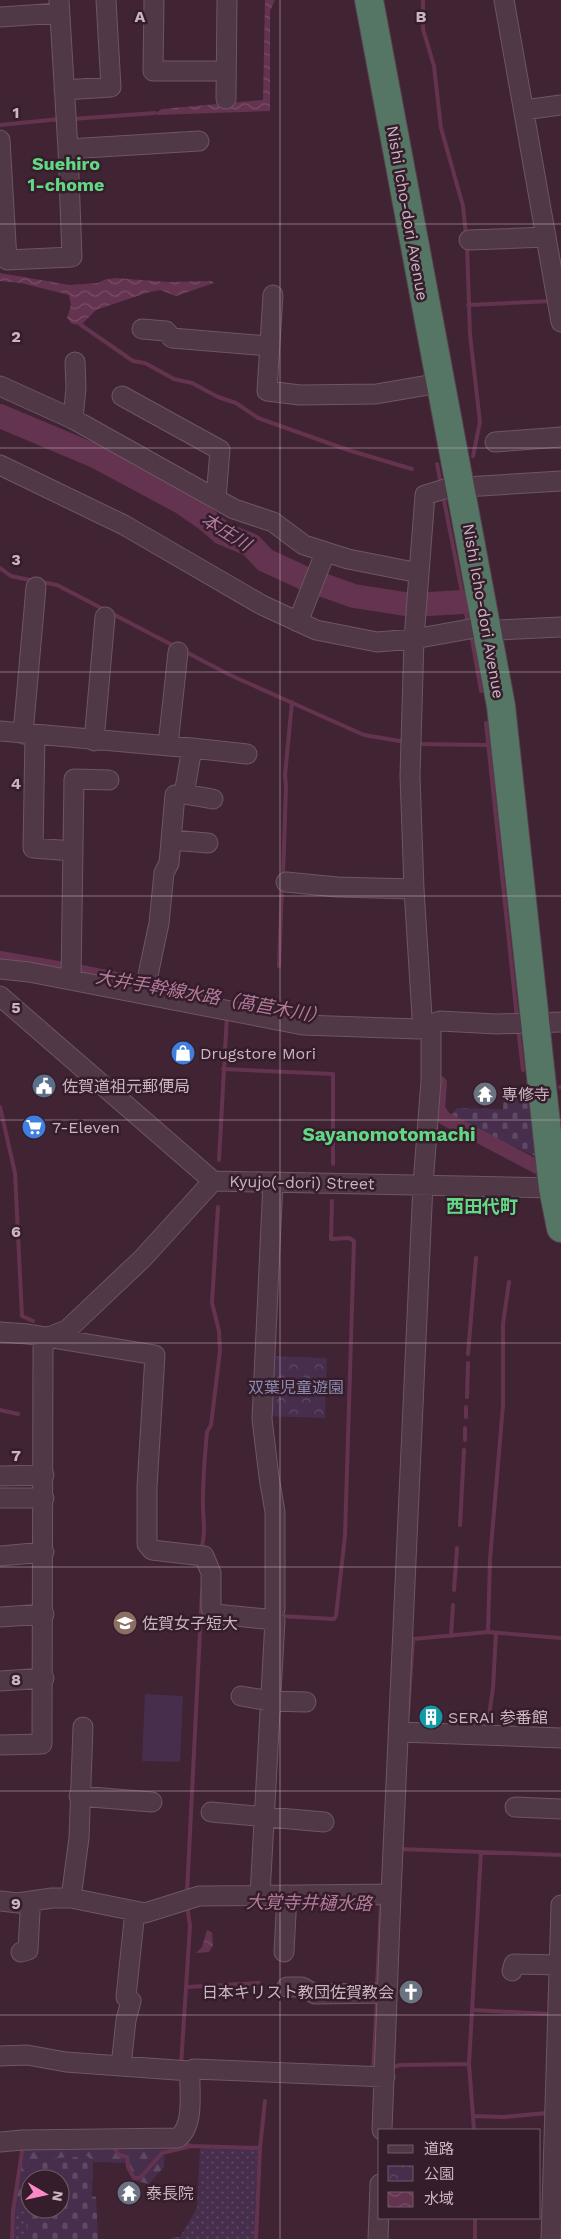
<svg xmlns="http://www.w3.org/2000/svg" width="561" height="2239" viewBox="0 0 561 2239" font-family="'Work Sans','Noto Sans JP',sans-serif">
<defs>
<pattern id="grass-dots" width="8" height="8" patternUnits="userSpaceOnUse" patternTransform="scale(1.25)"><rect width="8" height="8" fill="#462e4c"/><path d="M2 2h.1M6 6h.1" fill="none" stroke="#5f4a64" stroke-width="1.8" stroke-linecap="round"/></pattern>
<pattern id="forest-firs" width="22" height="20" patternUnits="userSpaceOnUse" patternTransform="scale(1.25)"><rect width="22" height="20" fill="#462e4c"/><path d="M5 1l3.5 6h-7zM16 11l3.5 6h-7z" fill="#5f4a64"/></pattern>
<pattern id="cemetery-stones" width="16" height="16" patternUnits="userSpaceOnUse" patternTransform="scale(1.25)"><rect width="16" height="16" fill="#462e4c"/><path d="M2 7V4a2 2 0 0 1 4 0v3zM10 15v-3a2 2 0 0 1 4 0v3z" fill="#5f4a64"/></pattern>
<pattern id="park-crowns" width="20" height="18" patternUnits="userSpaceOnUse" patternTransform="scale(1.25)"><rect width="20" height="18" fill="#462e4c"/><path d="M2 6a3 3 0 1 1 6 0M12 15a3 3 0 1 1 6 0" fill="none" stroke="#5f4a64"/></pattern>
<pattern id="water-waves" width="16" height="10" patternUnits="userSpaceOnUse" patternTransform="scale(1.25)"><rect width="16" height="10" fill="#64334f"/><path d="M0 5q4-4 8 0t8 0" fill="none" stroke="#794e67"/></pattern>
</defs>
<rect width="100%" height="100%" fill="#402434"/>
<path fill="url(#grass-dots)" d="M200 2147 258 2149 254 2239H171L172 2237H180L197 2208Z
M14 2210H26L27 2239H14Z"/>
<path fill="url(#forest-firs)" d="M174 2142 175 2148 165 2150 164 2167 149 2184 136 2181 128 2163 93 2162 87 2156 32 2160 26 2210H14L24 2143Z"/>
<path fill="url(#cemetery-stones)" fill-rule="evenodd" d="M504 1096H529L537 1157 449 1117 457 1108 503 1109Z
M87 2156 93 2162 92 2196 96 2197 98 2239H27L26 2210 32 2160ZM30 2179H60V2209H30Z"/>
<path fill="url(#park-crowns)" d="M267 1356 327 1358 325 1418 265 1416Z"/>
<path fill="#462e4c" d="M145 1694 183 1696 180 1762 142 1761Z"/>
<path fill="url(#water-waves)" d="M265 0H275L270 11V111L158 115 155 113 162 109 263 100Z
M0 273 70 285 98 283 104 280 115 278 168 282 211 281 214 283 176 296 160 290 146 293 96 310 81 325 72 324 67 318 71 305 69 295 21 283 0 281Z
M207 1930 212 1933 213 1945 209 1952 196 1953 202 1947Z"/>
<g fill="none" stroke-linecap="round" stroke-linejoin="round">
<path stroke="#64334f" stroke-width="4" d="M423 0V29L434 66 441 128 463 206 466 235
M72 119 155 113
M0 125 60 119
M467 244 470 335 480 422 473 456
M468 305 551 301
M80 322 81 325 133 361 145 363 174 379 192 383 218 397 236 403 258 418 348 450 412 469
M437 464 441 485
M443 495 468 623
M0 568 11 576 34 581
M41 582 57 585 105 610
M111 613 176 647
M471 634 481 691
M184 651 230 675 364 735 406 742
M486 723 517 1018
M417 744 487 745
M283 876 286 786 285 775 292 702
M279 966 282 886
M518 1028 523 1070
M223 1069 333 1074V1164
M560 1087H561
M0 1107 15 1173 22 1316 33 1321
M219 1160 227 1015
M468 1354 476 1258
M467 1397 468 1363
M0 1410 18 1414
M466 1417V1407
M465 1440V1428
M460 1525 464 1450
M201 1549C207 1531 202 1517 203 1498 203 1476 205 1454 207 1432L211 1425 220 1351 219 1331 212 1303 218 1207
M454 1590 457 1548
M280 1616 334 1619 336 1616 345 1536 354 1241 349 1238 331 1239 332 1201
M488 1632 490 1559 503 1405V1324L509 1282
M451 1636 453 1605
M408 1713 413 1639 488 1632 561 1638
M487 1729 493 1688 496 1633
M398 1849 561 1855
M187 1893 202 1591
M362 1903 381 1904V1901
M187 1987 259 1983
M377 1987 381 1904
M472 2010 551 2014
M181 2065 190 1926 187 1905
M390 2068 400 2065 469 2064
M373 2072 377 1999
M473 2116 504 2117 547 2113
M474 2130 469 2064 481 1852
M182 2143 191 2146 260 2148 256 2239
M112 2144 119 2155 127 2157 128 2167 134 2178H140L162 2153 191 2146
M260 2148 265 2101
M12 2239 13 2211 23 2145
M475 2239V2218"/>
<path stroke="#64334f" stroke-width="14" d="M0 958 87 973 203 996
M440 1083 438 1109 444 1118 547 1172"/>
<path stroke="#64334f" stroke-width="24" d="M0 416 95 456 181 502 207 520 222 533 251 545 265 560 306 579 354 596 411 605 463 602"/>
<defs>
<path id="minor" d="M59 0 68 149
M154 0 153 71H226
M504 0 561 322
M0 17 59 13
M64 90 111 87 106 0
M226 99 227 0
M524 110 561 105
M0 140 7 260 72 257 68 149 199 141
M469 240 546 237
M273 295 267 391 300 395 376 394 440 383
M142 329 166 331 172 338 269 346
M0 386 73 419 234 509 273 522 304 545 348 559 419 573
M122 396 220 450 216 498
M73 419 76 388 75 362
M495 442 561 437
M0 465 124 525 262 605 316 630 377 642 414 639 425 495 448 488 561 481
M298 622 325 553
M0 731 192 748 184 794 175 795 169 863 164 873 159 923 144 994
M23 734 36 587
M35 735 33 848 73 851
M94 741 105 617
M168 745 178 652
M192 748 247 754
M184 794 213 799
M171 840 208 843
M286 882 337 887 414 889
M0 969 29 972 303 1025 418 1029 440 1021 497 1024 561 1022
M71 980 74 779 109 780
M0 996 213 1181 553 1188 561 1194
M273 1182 262 1419 269 1477 275 1512V1610
M0 1332 28 1334 155 1355 147 1487V1544L152 1550 204 1556 211 1573V1608L215 1614 275 1620 260 1895
M0 1476 44 1475
M0 1498H44
M0 1556 44 1552
M0 1617 44 1614
M0 1681 44 1678
M241 1696 270 1701 306 1702
M400 1732 561 1738
M0 1745 42 1744 43 1349 46 1338 67 1330 143 1258 213 1181
M79 1796 152 1802
M515 1807 561 1809
M211 1812 324 1822
M71 1898 79 1838 83 1727
M0 1901 18 1903 52 1898H71L145 1913 199 1896 391 1894
M21 1952 28 1950 30 1912
M284 1952 287 1895
M512 1971 514 1964 559 1965
M287 1987H302L315 1994 387 1993
M0 2056 27 2055 66 2062 190 2071
M121 2066 126 2020 131 2001 126 1997 135 1911
M382 2130 391 1894 423 1184 431 1081V1031L422 1017 414 889 410 776 414 639 486 626 497 630 561 627
M0 2142 22 2140 178 2138C195 2125 189 2092 190 2071L194 2069 385 2077
M378 2239 380 2184
M551 2239 561 1905"/>
<path id="highway" d="M369 0 501 706 553 1188 561 1228"/>
</defs>
<use href="#minor" stroke="#6e5663" stroke-width="21"/>
<use href="#highway" stroke="#58404d" stroke-width="30"/>
<use href="#minor" stroke="#503846" stroke-width="19"/>
<use href="#highway" stroke="#557664" stroke-width="28"/>
</g>
<path fill="none" stroke="#cbb5c0" stroke-width="1" stroke-opacity="0.55" d="M280 0V2239M0 224H561M0 448H561M0 672H561M0 896H561M0 1120H561M0 1343H561M0 1567H561M0 1791H561M0 2015H561"/>
<defs>
<symbol id="shop-disc" viewBox="-11 -11 22 22"><circle r="9.5" fill="#3f7fe0" stroke="#351d2b"/><path d="M-5-2.5h2.3a2.7 3.5 0 0 1 5.4 0H5L5.5 6h-11ZM-1.5-2.5h3a1.5 2.3 0 0 0-3 0Z" fill="#fff"/></symbol>
<symbol id="civic-disc" viewBox="-11 -11 22 22"><circle r="9.5" fill="#5c6f8a" stroke="#351d2b"/><path d="M-.6-6.5H3V-4.5H.6V-3L4-1V1h2V6H-6V1h2V-1L-.6-3ZM-1.2 2.5V6h2.4V2.5Z" fill="#fff"/></symbol>
<symbol id="temple-disc" viewBox="-11 -11 22 22"><circle r="9.5" fill="#6b7280" stroke="#351d2b"/><path d="M0-6L5-2H3V0L6.5 2.5H4V6H1.5V3h-3V6H-4V2.5H-6.5L-3 0V-2H-5Z" fill="#fff"/></symbol>
<symbol id="supermarket-disc" viewBox="-11 -11 22 22"><circle r="9.5" fill="#3f7fe0" stroke="#351d2b"/><path d="M-6-5.5h2.5l.6 2H6L4.5 2H-2.5L-4.4-4H-6ZM-1.5 3.2a1.3 1.3 0 1 0 .1 0ZM3 3.2a1.3 1.3 0 1 0 .1 0Z" fill="#fff"/></symbol>
<symbol id="university-disc" viewBox="-11 -11 22 22"><circle r="9.5" fill="#8d6e63" stroke="#351d2b"/><path d="M0-5L7-2L0 1L-7-2ZM-4 1L0 2.5L4 1V4Q0 6-4 4Z" fill="#fff"/></symbol>
<symbol id="building-disc" viewBox="-11 -11 22 22"><circle r="9.5" fill="#0f9aa8" stroke="#351d2b"/><path d="M-4-6H4V6H1V3H-1V6H-4ZM-2.5-4.3h1.7v1.8h-1.7ZM.8-4.3h1.7v1.8H.8ZM-2.5-1h1.7V.8h-1.7ZM.8-1h1.7V.8H.8Z" fill="#fff"/></symbol>
<symbol id="church-disc" viewBox="-11 -11 22 22"><circle r="9.5" fill="#6b7280" stroke="#351d2b"/><path d="M-1.2-6h2.4v3.5h3.3v2.4h-3.3V6h-2.4V-.1h-3.3v-2.4h3.3Z" fill="#fff"/></symbol>
</defs>
<g fill-rule="evenodd">
<use href="#shop-disc" x="169" y="1039" width="28" height="28"/>
<use href="#civic-disc" x="30" y="1072" width="28" height="28"/>
<use href="#temple-disc" x="471" y="1080" width="28" height="28"/>
<use href="#supermarket-disc" x="20" y="1113" width="28" height="28"/>
<use href="#university-disc" x="111" y="1609" width="28" height="28"/>
<use href="#building-disc" x="417" y="1703" width="28" height="28"/>
<use href="#church-disc" x="397" y="1978" width="28" height="28"/>
<use href="#temple-disc" x="115" y="2179" width="28" height="28"/>
</g>
<g text-anchor="middle" stroke-width="5" stroke-linejoin="round" paint-order="stroke">
<g font-size="16" fill="#cbb5c0" stroke="#351d2b">
<text transform="translate(408 213) rotate(80)" y="6">Nishi Icho-dori Avenue</text>
<text transform="translate(484 611) rotate(80)" y="6">Nishi Icho-dori Avenue</text>
<text transform="translate(302 1182) rotate(1)" y="6">Kyujo(-dori) Street</text>
</g>
<g font-size="16" fill="#cbb5c0" stroke="#351d2b" text-anchor="start">
<text x="200" y="1059">Drugstore Mori</text>
<text x="62" y="1092">佐賀道祖元郵便局</text>
<text x="502" y="1100">専修寺</text>
<text x="52" y="1133">7-Eleven</text>
<text x="142" y="1629">佐賀女子短大</text>
<text x="448" y="1723">SERAI 参番館</text>
<text x="394" y="1998" text-anchor="end">日本キリスト教団佐賀教会</text>
<text x="146" y="2199">泰長院</text>
</g>
<g font-size="16" fill="#8c89b0" stroke="#351d2b">
<text x="296" y="1393">双葉児童遊園</text>
</g>
<g font-size="18" font-weight="bold" fill="#61d984" stroke="#351d2b">
<text x="66" y="170">Suehiro<tspan x="66" dy="21">1-chome</tspan></text>
<text x="482" y="1213">西田代町</text>
</g>
<g font-size="18" font-style="italic" fill="#b37b9b" stroke="#351d2b">
<text transform="translate(226 532) rotate(32)" y="6">本庄川</text>
<text transform="translate(211 997) rotate(10)" y="6">大井手幹線水路（萵苣木川）</text>
<text transform="translate(309 1903) rotate(1)" y="6">大覚寺井樋水路</text>
</g>
<g font-size="19" font-weight="bold" fill="#61d984" stroke="#351d2b">
<text x="389" y="1141">Sayanomotomachi</text>
</g>
</g>
<g font-size="16" text-anchor="middle" font-weight="bold" fill="#cbb5c0" stroke="#351d2b" stroke-width="5" stroke-linejoin="round" paint-order="stroke">
<text x="140" y="22">A</text>
<text x="421" y="22">B</text>
<text x="16" y="118">1</text>
<text x="16" y="342">2</text>
<text x="16" y="565">3</text>
<text x="16" y="789">4</text>
<text x="16" y="1013">5</text>
<text x="16" y="1237">6</text>
<text x="16" y="1461">7</text>
<text x="16" y="1685">8</text>
<text x="16" y="1909">9</text>
</g>
<rect x="378" y="2129" width="162" height="90" fill="#351d2b" stroke="#715a67"/>
<rect x="388" y="2145" width="25" height="8" fill="#503846" stroke="#715a67"/>
<text x="424" y="2154" font-size="15" fill="#cbb5c0">道路</text>
<rect x="388" y="2166" width="25" height="15" fill="url(#park-crowns)" stroke="#715a67"/>
<text x="424" y="2179" font-size="15" fill="#cbb5c0">公園</text>
<rect x="388" y="2192" width="25" height="15" fill="url(#water-waves)" stroke="#715a67"/>
<text x="424" y="2204" font-size="15" fill="#cbb5c0">水域</text>
<g transform="translate(45 2194) rotate(99)"><circle r="24" fill="#351d2b" stroke="#715a67"/>
<path d="M0-4L9 19L0 12L-9 19Z" fill="#fc89c6"/>
<text y="-8" font-size="14" font-weight="bold" text-anchor="middle" fill="#cbb5c0">N</text>
</g>
</svg>
